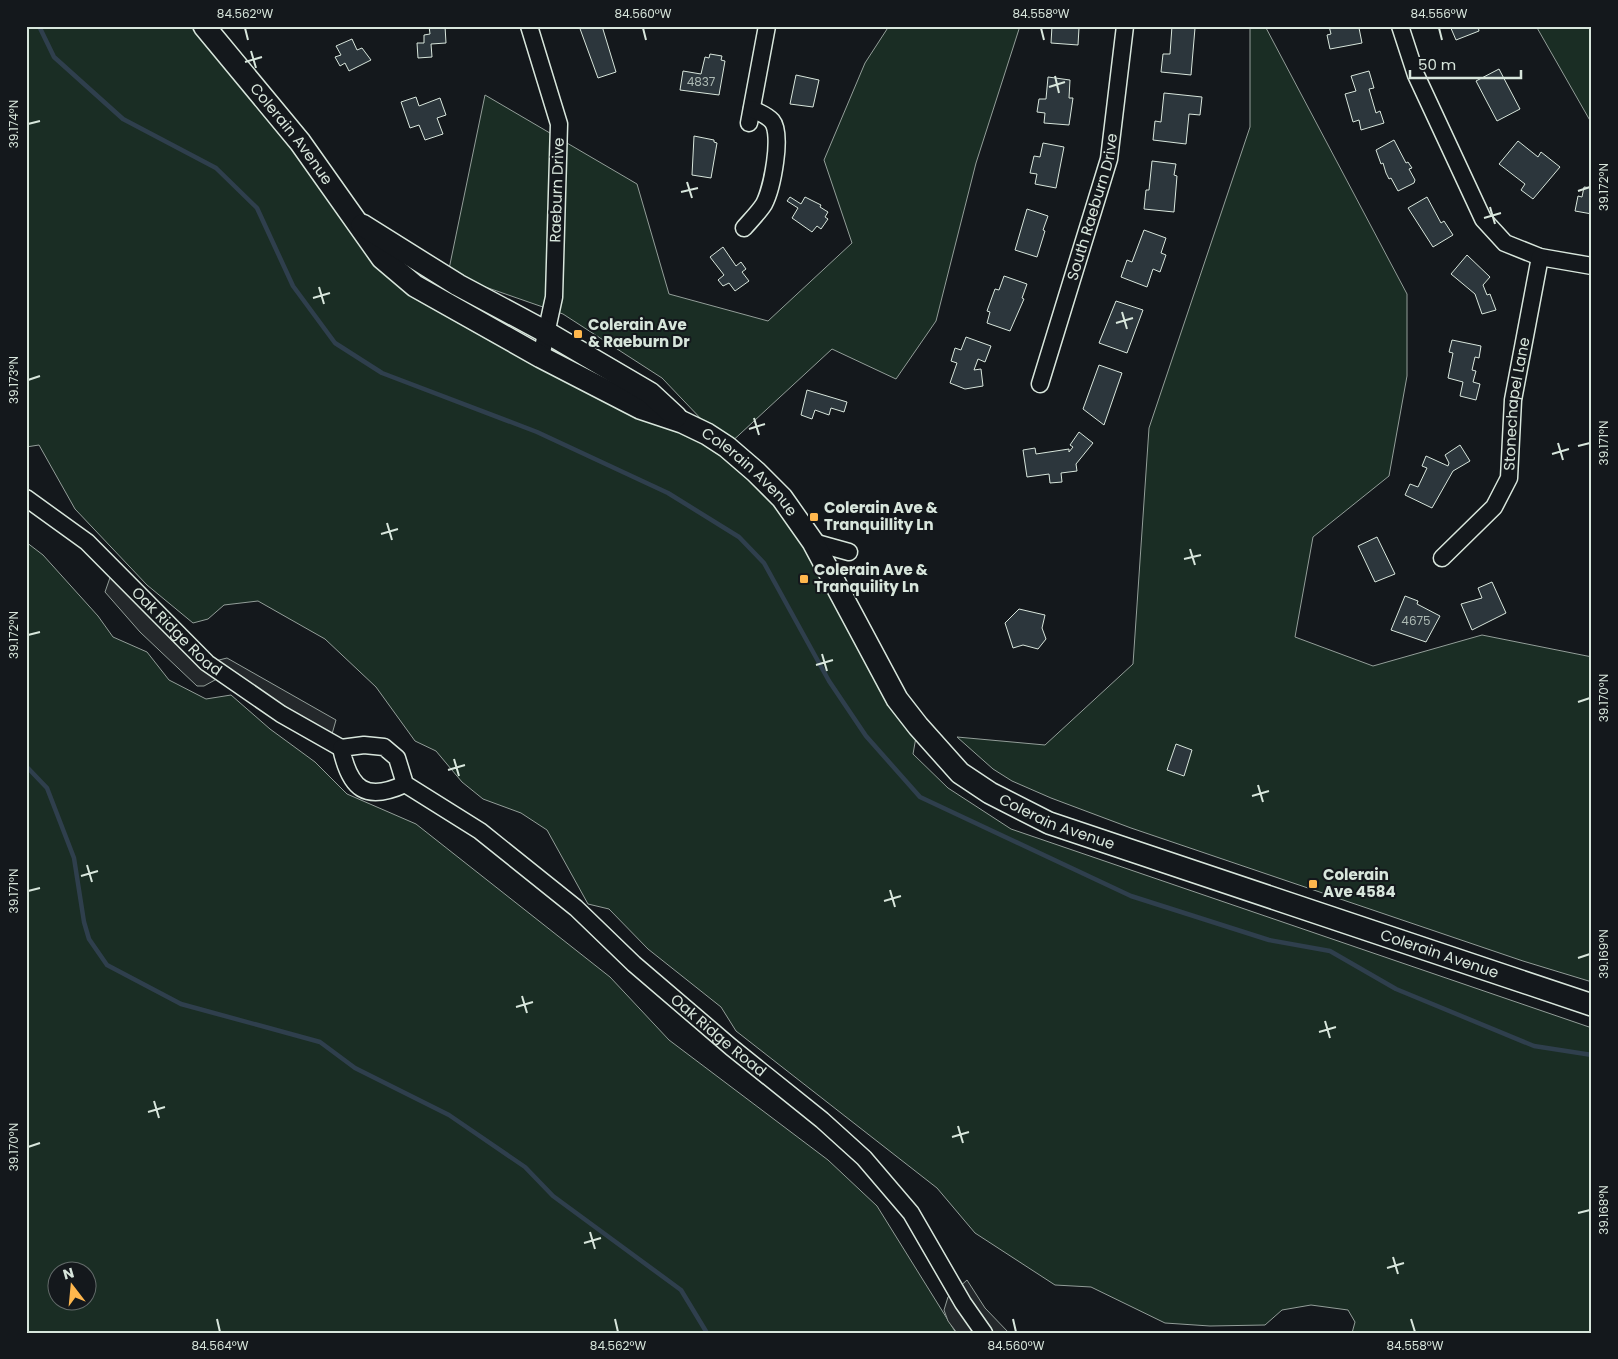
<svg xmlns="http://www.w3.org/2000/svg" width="1618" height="1359" viewBox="0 0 1618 1359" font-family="Poppins,sans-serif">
<rect width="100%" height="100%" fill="#14181c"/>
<path fill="#1a2d24" stroke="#939e99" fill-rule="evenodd" d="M26 26H204L415 286 725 444 662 378 563 314 448 274 485 95 637 184 669 294 768 321 852 243 824 160 865 63 889 26H1020L976 163 936 321 896 379 832 349 727 446 756 472 918 726 913 754 948 788 1011 829 1592 1028V1333H1352L1355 1322 1348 1310 1311 1305 1282 1310 1265 1325 1210 1326 1165 1323 1091 1287 1055 1285 975 1233 937 1188 736 1031 721 1007 648 949 609 909 588 904 547 830 521 813 483 799 462 782 436 751 415 741 376 687 325 639 258 601 224 605 208 619 193 623 147 585 75 509 39 445 26 447Z
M1250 26H1265L1407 294V376L1389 476 1313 537 1295 637 1373 666 1482 635 1592 657V982L1523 961 1131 828 1051 798 1012 781 993 769 957 737 1045 745 1133 664 1149 428 1250 127Z
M1536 26H1592V124Z
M26 542 43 555 98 616 113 637 147 652 169 680 206 699 231 695 270 729 315 762 347 794 416 824 610 977 669 1040 828 1160 877 1206 956 1333H26ZM58 1272H88V1302H58Z"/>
<path fill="#24282b" stroke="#939e99" d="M113 569 207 663 227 658 336 720 330 741 224 675 204 686H197L140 632 105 592Z
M967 1280 985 1308 1009 1333H957L948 1321 944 1310 948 1297Z"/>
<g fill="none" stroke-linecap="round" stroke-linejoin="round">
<path stroke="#2f3f4d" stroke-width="4.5" d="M39 26 54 57 123 119 216 168 257 208 293 286 335 343 382 373 537 432 668 493 739 537 764 563 829 681 866 736 920 797 1131 896 1269 940 1330 951 1396 989 1534 1046 1592 1055
M26 766 47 788 74 858 84 922 89 939 107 965 181 1004 320 1042 355 1068 449 1115 525 1167 553 1196 681 1290 707 1333"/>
</g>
<path fill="#2c363c" stroke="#d8e6dc" d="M429 26H445L446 43 431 44 432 57 418 58 417 43H424V35L430 34Z
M579 26H602L616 72 598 78Z
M1052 26H1077L1079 28 1078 45 1051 43Z
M1172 26 1195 28 1191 75 1161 72 1163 54H1170Z
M1329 26H1361L1359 28 1362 43 1330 49 1327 35 1331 34Z
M1450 26H1478L1479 31 1456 40Z
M352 39 357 50 362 48 371 60 349 71 345 63 340 66 335 57 341 55 336 46Z
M710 54 722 56 721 60 725 61 719 95 680 90 683 71 701 74 705 57 709 58Z
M1499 69 1520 109 1497 121 1476 81Z
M1369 71 1374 88 1369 89 1376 113 1380 111 1384 123 1361 130 1359 120 1353 122 1345 94 1356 91 1351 76Z
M796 75 819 80 813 107 790 104Z
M1048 77 1070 80 1069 98H1073L1069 125 1044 123 1045 113 1037 112 1039 99H1046Z
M1164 93 1202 97 1200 115 1189 114 1186 144 1153 140 1155 121 1161 122Z
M416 97 419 106 440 98 446 115 437 118 443 134 425 140 419 125 410 128 401 102Z
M694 136 714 140V142L717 143 711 178 692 175Z
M1394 140 1406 163 1408 162 1412 168 1409 169 1415 180 1414 183 1398 191 1391 178 1389 179 1386 173 1383 163 1381 164 1376 150Z
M1518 141 1538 157 1541 152 1560 167 1533 199 1521 190 1525 184 1499 164Z
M1043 143 1064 147 1056 188 1035 184 1037 174 1030 173 1034 156 1040 157Z
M1152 161 1176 164 1174 175 1177 176 1174 212 1144 209 1146 190H1149Z
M1584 187 1592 188V214L1575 211 1578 196 1582 197Z
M790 197 801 204 805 197 821 205 820 207 828 212 825 217 828 219 821 229 817 226 812 232 792 218 798 208 787 201Z
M1427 197 1441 223 1444 221 1453 235 1433 247 1408 208Z
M1027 209 1048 216 1043 230 1045 231 1037 257 1015 250Z
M1144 230 1166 238 1161 253 1166 255 1160 272 1153 269 1147 287 1121 277 1127 260 1132 262Z
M723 247 736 266 741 262 746 269 742 272 749 281 735 291 729 283 723 286 718 280 724 275 710 257Z
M1467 255 1490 277 1483 285 1487 295 1490 294 1496 310 1482 314 1475 294 1451 274Z
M1004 276 1027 284 1022 298 1024 299 1010 331 987 323 990 312 987 311 995 289 999 290Z
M1116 301 1143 310 1127 353 1099 343Z
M966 337 991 346 985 362 978 359 974 370 981 369 983 386 965 389 950 383 957 363 951 361 955 348 961 350Z
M1452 340 1481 346 1479 358 1475 357 1472 370 1476 371 1473 382 1480 384 1476 400 1460 396 1463 382 1448 378 1453 353 1449 352Z
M1099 365 1122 373 1104 425 1083 409Z
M807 390 847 402 844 412 831 408 829 415 815 410 812 419 801 415Z
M1079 432 1093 443 1076 464 1077 471 1061 473 1062 482 1050 483 1049 474 1027 477 1023 450 1035 448 1036 454 1069 449V452L1073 447 1070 445Z
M1460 445 1470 461 1453 471 1432 508 1405 495 1410 484 1418 487 1427 468 1422 466 1426 456 1448 466 1449 463 1445 455Z
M1377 537 1395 574 1375 582 1358 546Z
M1492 582 1506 613 1472 630 1461 604 1482 598 1478 588Z
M1405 596 1418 601 1417 604 1440 616 1426 642 1391 630Z
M1019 609 1045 615 1042 628 1046 639 1038 649 1023 645 1013 648 1005 623Z
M1176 744 1192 750 1184 776 1167 770Z"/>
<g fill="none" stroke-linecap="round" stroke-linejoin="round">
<defs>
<g id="minor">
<path d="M529 26 559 124 554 297 541 357"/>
<path d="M1400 26 1416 75 1483 219 1505 243 1540 257 1592 266"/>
<path d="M749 123 767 26"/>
<path d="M744 228C751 220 759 212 764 204 772 189 783 134 772 121 767 115 758 112 752 109"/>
<path id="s1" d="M1040 384 1109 159 1125 26"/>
<path id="s2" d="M26 498 87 542 207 663 281 714 341 748"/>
<path d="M813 542 849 552"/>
<path id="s3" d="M1442 558 1494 507 1509 478 1513 400 1540 257"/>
<path id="s4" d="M405 784C366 802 350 790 341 748L364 745 384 747 397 758 405 784 480 831 576 908 634 964 731 1047 822 1120 864 1158 911 1213 963 1303 984 1333"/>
</g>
<g id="major">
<path id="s5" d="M204 26 300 142 382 258 415 286 541 357 640 408 682 422 707 434 727 447 756 472 782 498 813 542 897 699 918 726 960 773 990 793 1049 823 1592 1005"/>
<path d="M362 225 458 285 546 332 650 393 676 417"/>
</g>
</defs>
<use href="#minor" stroke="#d8e6dc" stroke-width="19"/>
<use href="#major" stroke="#d8e6dc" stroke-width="24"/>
<use href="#minor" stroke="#14181c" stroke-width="16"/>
<use href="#major" stroke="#14181c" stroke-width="21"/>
</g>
<path fill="none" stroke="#d8e6dc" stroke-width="2" d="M245 28 248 40M643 28 646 40M1041 28 1044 40M1439 28 1442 40M251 51 256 68M245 62 262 57M1055 76 1059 93M1049 87 1065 82M28 124 40 121M687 182 692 198M1578 191 1590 187M681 192 698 188M1490 207 1495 224M1484 218 1501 213M319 287 324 304M313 298 330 293M1122 312 1127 329M1116 323 1133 318M28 380 40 376M754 418 759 435M749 429 765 424M1558 443 1563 460M1578 446 1590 443M1552 454 1569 449M387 523 392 540M381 534 398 529M1190 549 1195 565M1184 559 1201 555M28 635 40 632M822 654 827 671M816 665 833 660M1578 702 1590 698M454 759 459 776M448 770 465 765M1258 785 1263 802M1252 796 1269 791M87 865 92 882M81 876 98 871M890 890 895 907M28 891 40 888M884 901 901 896M1578 958 1590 954M522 996 527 1013M516 1007 533 1002M1325 1021 1330 1038M1319 1032 1336 1027M154 1101 159 1118M148 1112 165 1107M958 1126 963 1143M952 1137 969 1132M28 1147 40 1143M1578 1213 1590 1210M590 1232 595 1249M584 1243 601 1238M1393 1257 1398 1274M1387 1268 1404 1263M217 1319 220 1332M615 1319 618 1332M1013 1319 1016 1332M1411 1319 1415 1332"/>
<g fill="#ffb74d" stroke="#14181c" stroke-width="2">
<rect x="573" y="329" width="10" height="10" rx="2.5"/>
<rect x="809" y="512" width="10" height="10" rx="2.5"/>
<rect x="799" y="574" width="10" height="10" rx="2.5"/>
<rect x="1308" y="879" width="10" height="10" rx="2.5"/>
</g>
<g text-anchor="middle" stroke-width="4" stroke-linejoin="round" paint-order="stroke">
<g font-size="12" fill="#adbab4">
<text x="701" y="86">4837</text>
<text x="1416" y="625">4675</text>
</g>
<g font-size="15" fill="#d8e6dc" stroke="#14181c">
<text dy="5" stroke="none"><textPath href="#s5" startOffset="139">Colerain Avenue</textPath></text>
<text transform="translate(557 190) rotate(-88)" y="5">Raeburn Drive</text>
<text dy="5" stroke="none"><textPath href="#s1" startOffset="185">South Raeburn Drive</textPath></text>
<text dy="5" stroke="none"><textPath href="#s3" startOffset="180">Stonechapel Lane</textPath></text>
<text dy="5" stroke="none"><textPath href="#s5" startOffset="721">Colerain Avenue</textPath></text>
<text dy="5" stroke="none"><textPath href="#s2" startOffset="202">Oak Ridge Road</textPath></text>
<text dy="5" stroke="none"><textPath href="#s5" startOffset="1201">Colerain Avenue</textPath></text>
<text dy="5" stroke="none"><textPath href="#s5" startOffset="1606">Colerain Avenue</textPath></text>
<text dy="5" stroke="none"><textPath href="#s4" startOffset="582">Oak Ridge Road</textPath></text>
</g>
<g font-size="15" font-weight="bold" fill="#d8e6dc" stroke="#14181c" text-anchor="start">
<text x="588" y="330">Colerain Ave<tspan x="588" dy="17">&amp; Raeburn Dr</tspan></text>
<text x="824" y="513">Colerain Ave &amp;<tspan x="824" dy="17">Tranquillity Ln</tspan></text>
<text x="814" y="575">Colerain Ave &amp;<tspan x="814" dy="17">Tranquility Ln</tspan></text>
<text x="1323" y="880">Colerain<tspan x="1323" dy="17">Ave 4584</tspan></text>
</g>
</g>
<rect width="1618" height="1359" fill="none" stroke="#14181c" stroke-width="55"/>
<g transform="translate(72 1286) rotate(344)"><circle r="24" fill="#14181c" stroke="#626a69"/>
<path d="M0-4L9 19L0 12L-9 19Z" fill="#ffb74d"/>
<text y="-8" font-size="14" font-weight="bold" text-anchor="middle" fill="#d8e6dc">N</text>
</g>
<path d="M1410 70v8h111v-8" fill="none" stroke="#d8e6dc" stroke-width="2.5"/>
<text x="1418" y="70" font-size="15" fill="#d8e6dc" stroke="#14181c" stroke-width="4" paint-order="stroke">50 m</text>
<rect x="28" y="28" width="1562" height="1304" fill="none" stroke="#d8e6dc" stroke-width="2"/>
<g font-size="12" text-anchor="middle" fill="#d8e6dc">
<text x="245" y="18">84.562°W</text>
<text x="643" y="18">84.560°W</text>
<text x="1041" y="18">84.558°W</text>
<text x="1439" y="18">84.556°W</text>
<text transform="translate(14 124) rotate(-90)" y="4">39.174°N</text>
<text transform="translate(1604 187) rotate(-90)" y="4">39.172°N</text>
<text transform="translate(14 380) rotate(-90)" y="4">39.173°N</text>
<text transform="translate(1604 443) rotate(-90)" y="4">39.171°N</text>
<text transform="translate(14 635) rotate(-90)" y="4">39.172°N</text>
<text transform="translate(1604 698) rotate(-90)" y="4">39.170°N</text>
<text transform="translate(14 891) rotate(-90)" y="4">39.171°N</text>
<text transform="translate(1604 954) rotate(-90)" y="4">39.169°N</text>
<text transform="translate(14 1147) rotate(-90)" y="4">39.170°N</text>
<text transform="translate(1604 1210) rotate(-90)" y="4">39.168°N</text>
<text x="220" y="1350">84.564°W</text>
<text x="618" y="1350">84.562°W</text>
<text x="1016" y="1350">84.560°W</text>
<text x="1415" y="1350">84.558°W</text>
</g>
</svg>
